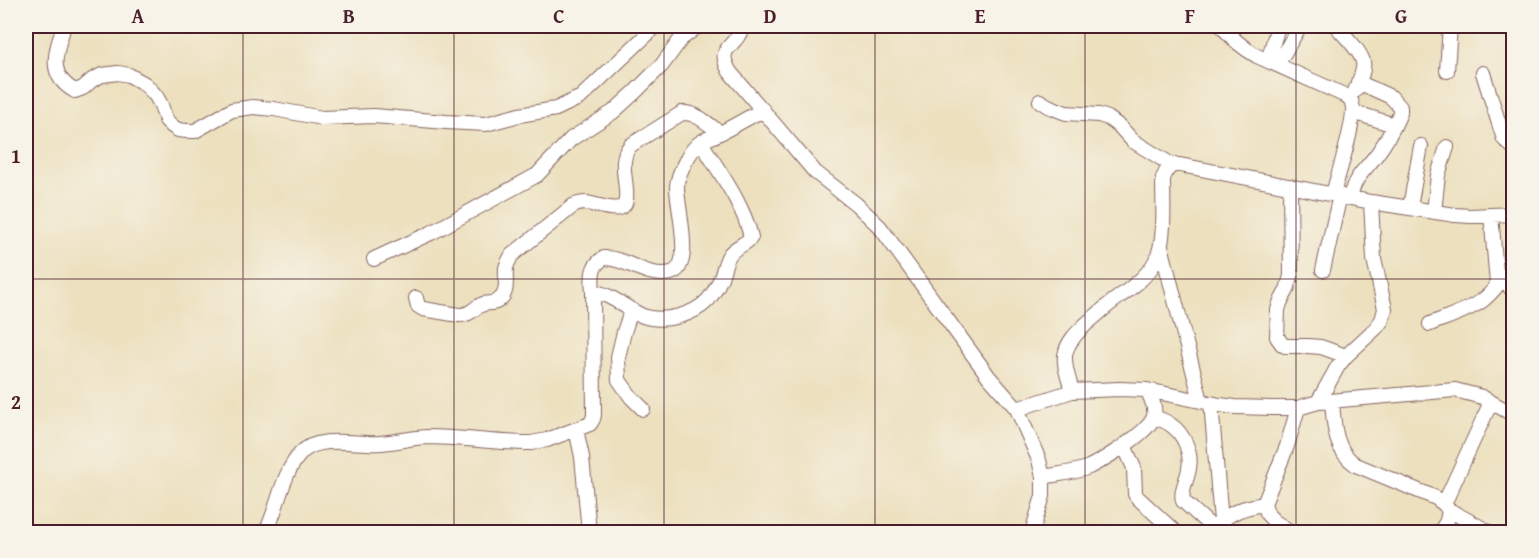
<svg xmlns="http://www.w3.org/2000/svg" width="1539" height="558" viewBox="0 0 1539 558" font-family="'Gentium Book Plus',serif">
<rect width="100%" height="100%" fill="#f7f3e8"/>
<filter id="ink" filterUnits="userSpaceOnUse"><feTurbulence type="fractalNoise" baseFrequency=".0167" numOctaves="2"/><feDisplacementMap in="SourceGraphic" scale="12" xChannelSelector="R" yChannelSelector="G"/><feConvolveMatrix kernelMatrix="1 2 1 2 8 2 1 2 1" color-interpolation-filters="sRGB"/></filter>
<filter id="wash" filterUnits="userSpaceOnUse"><feTurbulence type="fractalNoise" baseFrequency=".008" numOctaves="4" result="noise"/><feDisplacementMap in="SourceGraphic" scale="24" xChannelSelector="R" yChannelSelector="G"/><feGaussianBlur stdDeviation="1.35" result="paint"/><feColorMatrix in="noise" values="0 0 0 0 0 0 0 0 0 0 0 0 0 0 0 0 0 1.4 0 .05"/><feComposite in="paint" operator="in"/></filter>
<g filter="url(#wash)">
<rect width="100%" height="100%" fill="#ece0be"/>
</g>
<g filter="url(#ink)">
<g fill="none" stroke-linecap="round" stroke-linejoin="round">
<defs>
<path id="minor" d="M64 26C56 51 46 75 75 91L83 88 92 80 102 75 118 73 129 75 145 84 156 96 161 105 166 120 172 126 178 130 187 131H195L232 110 253 107 274 109 322 118 374 116 446 122 486 124 519 115 556 109 581 97 656 26
M742 26C738 48 714 45 730 72L815 172 856 204 880 227 989 377 1017 409 1039 460 1043 477V496L1032 532
M1222 26C1232 39 1243 48 1257 56L1344 95C1346 97 1349 98 1351 101 1359 114 1337 177 1333 194
M1336 26C1343 34 1361 51 1363 62 1365 71 1358 83 1355 91
M1268 61 1278 26
M1277 65 1300 26
M1447 71 1450 26
M1483 73 1501 130 1504 139 1514 148
M1040 101 1048 106 1066 113 1099 115 1108 118 1120 127 1133 141 1172 165
M1353 112 1394 125
M1290 186 1291 276 1287 290 1280 303 1278 310 1277 337 1282 344 1285 346H1308L1321 347 1346 356
M1350 197C1356 174 1364 172 1377 154 1386 142 1394 127 1400 113V107L1391 97 1358 82
M1410 207 1421 146
M1434 212 1438 175 1447 147
M1491 215 1497 283
M1161 246 1201 401
M374 259 431 233 537 175 571 139 613 112 634 93 662 65 681 39 698 26
M1323 270 1340 195
M1503 277 1514 293
M593 292C592 278 590 266 604 258 625 257 647 279 671 273 695 267 676 204 677 186 678 173 690 149 701 142 707 138 715 136 722 132 736 125 749 117 763 110
M416 298 418 306 423 309 459 315C471 315 472 309 481 305 487 302 494 305 499 300 509 293 505 279 506 268 507 263 510 259 512 255L573 206C577 204 581 203 586 203 597 204 625 217 626 199 628 182 617 159 631 145L682 113C697 112 709 125 720 133
M631 311 624 332 618 357 619 380 631 397 643 409
M1430 324C1447 317 1468 311 1483 300 1495 291 1501 278 1514 269
M1072 391C1069 379 1062 363 1066 351 1069 340 1078 332 1085 325 1092 319 1099 313 1106 307 1123 293 1146 280 1156 260 1166 241 1163 200 1163 178L1167 170 1172 165H1180L1371 202 1455 215 1470 216 1514 214
M1332 401C1334 425 1334 450 1356 465L1436 498 1444 504 1449 510 1447 521 1440 532
M1318 402 1338 366 1346 356 1376 328 1382 320 1385 309 1374 259 1371 202
M1211 403 1221 521
M1017 409 1072 391 1119 389 1147 390 1220 405 1235 407 1271 408H1298L1318 402 1455 390 1482 397 1514 415
M1154 417C1160 419 1166 421 1171 425 1184 434 1192 453 1189 468 1188 479 1180 490 1183 501L1214 529
M576 429 582 457 589 532
M1124 445 1134 468 1135 494 1138 498 1175 532
M1043 477C1058 474 1075 473 1089 467 1103 460 1150 432 1154 416 1156 407 1151 398 1147 390
M1444 504 1491 402
M1449 510 1489 532
M1216 527C1230 511 1245 507 1264 504
M266 532C278 508 282 473 301 453 319 434 357 445 380 443 396 442 410 438 426 437 461 437 496 443 531 443L547 440 590 424 593 419 594 415 593 292C610 293 626 309 643 316 663 323 693 316 708 300 713 294 717 287 720 280 724 272 724 262 730 254 736 246 746 245 751 237 743 203 719 172 701 142
M1291 532 1275 522 1268 515 1264 504 1287 446 1298 408"/>
</defs>
<use href="#minor" stroke="#83635e" stroke-width="16"/>
<use href="#minor" stroke="#fff" stroke-width="14"/>
</g>
</g>
<path fill="none" stroke="#4a1f2b" stroke-width="1.5" stroke-opacity="0.55" d="M243 26V532M454 26V532M664 26V532M875 26V532M1085 26V532M1296 26V532M26 279H1514"/>
<rect width="1539" height="558" fill="none" stroke="#f7f3e8" stroke-width="66"/>
<rect x="33" y="33" width="1473" height="492" fill="none" stroke="#4a1f2b" stroke-width="2"/>
<g font-size="20" text-anchor="middle" font-weight="bold" fill="#4a1f2b">
<text x="138" y="23">A</text>
<text x="349" y="23">B</text>
<text x="559" y="23">C</text>
<text x="770" y="23">D</text>
<text x="980" y="23">E</text>
<text x="1190" y="23">F</text>
<text x="1401" y="23">G</text>
<text x="16" y="163">1</text>
<text x="16" y="409">2</text>
</g>
</svg>
